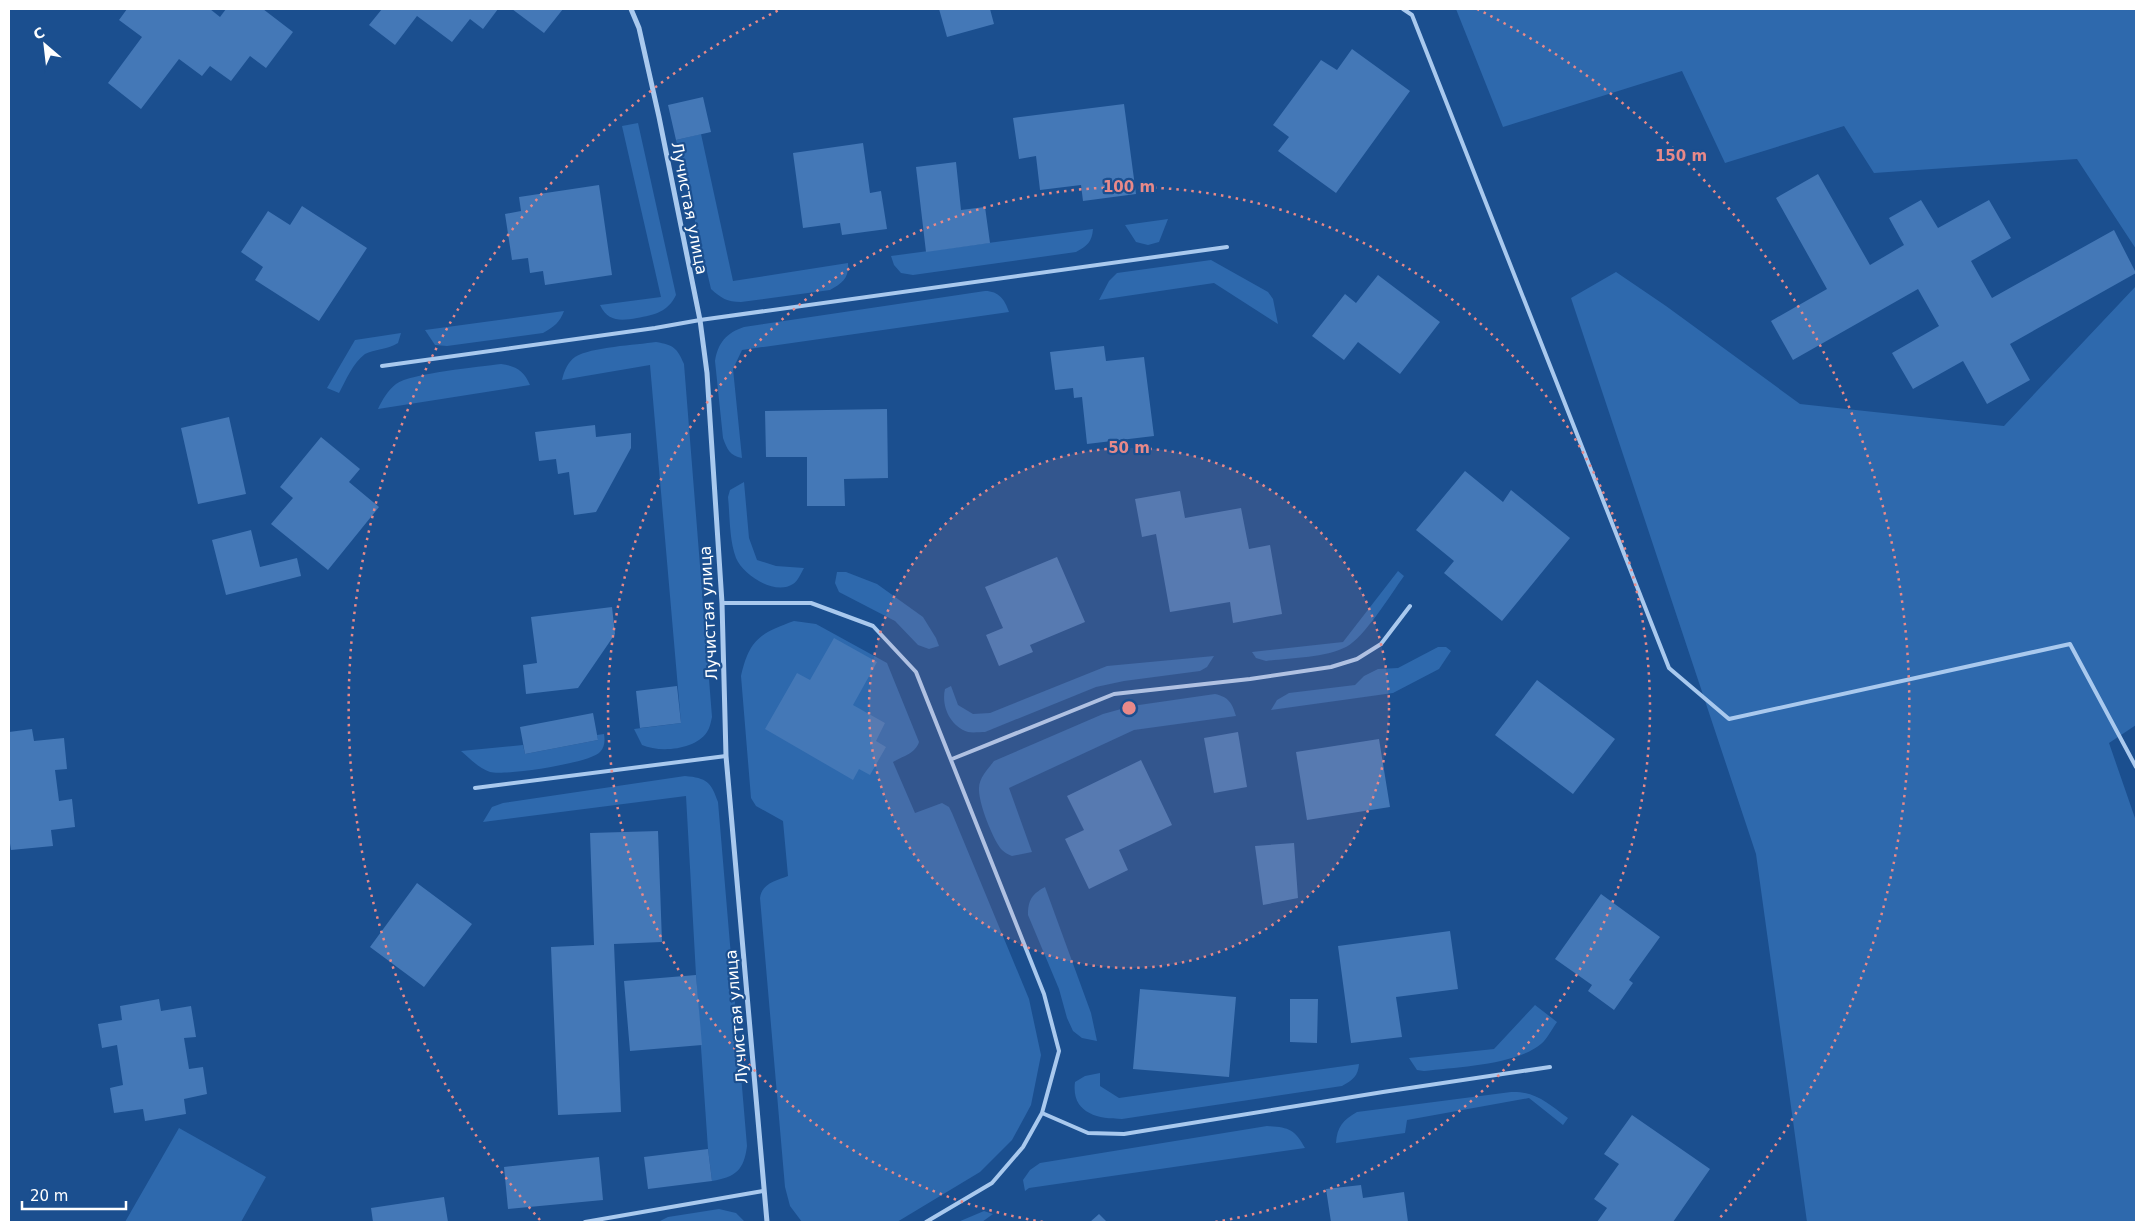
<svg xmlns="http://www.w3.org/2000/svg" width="2145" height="1231" viewBox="0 0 2145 1231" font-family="'DejaVu Sans',sans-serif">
<rect width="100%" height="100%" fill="#1b4f8f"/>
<path fill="#2e69ad" d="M1456 9H2136V249L2077 159 1874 173 1844 126 1725 163 1682 71 1503 127Z
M638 123 676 295C668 312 654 315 637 318 621 321 608 322 600 305L661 297 622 126Z
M701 134 733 281 848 263C849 278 843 283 830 290L741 302C727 302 721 298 711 289L676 140Z
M1168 219 1159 242 1148 245 1136 242 1125 225Z
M1093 229C1092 242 1087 246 1076 252L913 275 901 273 894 265 891 256Z
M1211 260 1268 292 1273 299 1278 324 1214 283 1099 300 1109 281 1117 273Z
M1616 272 1666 306 1800 404 2004 426 2136 286V725L2109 743 2136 821V1222H1807L1756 854 1571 298Z
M985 291C999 291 1005 300 1009 312L742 350 733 369 742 458C730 456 727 449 723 438L715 361C718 343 726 333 744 327Z
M564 311C560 322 554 327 543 333L447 346 435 345 425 330Z
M401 333 398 343C387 350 374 349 365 354 353 363 346 380 339 393L327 388 355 340Z
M656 342C674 345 677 348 684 364L712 717C711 721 710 728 707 732 695 750 660 753 642 745L634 729 681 723 650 365 562 380C564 371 568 362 575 357 591 347 636 345 656 342Z
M501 364C516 366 524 371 530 385L378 409C382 400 388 390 396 384 411 373 480 367 501 364Z
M744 482 749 538 757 560 776 566 804 568C801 573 798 581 793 584 775 596 743 575 736 558 729 539 730 516 728 497L730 490Z
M1398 571 1404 576C1391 594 1364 638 1346 647 1324 658 1289 658 1266 661L1256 658 1252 652 1343 642Z
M837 572H846L877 584 923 617 936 638 939 646 929 649 918 645 895 621 839 592 835 583Z
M794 621 816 624 887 663 919 742C915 754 903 756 893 762L915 813 942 803 949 807 952 813 1029 999 1041 1055 1031 1105 1012 1140 980 1172 897 1222H802L790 1206 785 1187 760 898C762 883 776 881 788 876L783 821 756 806 751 798 741 676C749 640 760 633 794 621Z
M1438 647H1446L1451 651 1439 669 1393 693 1271 710 1277 700 1289 693 1355 685 1364 676 1378 669 1398 668Z
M1214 656 1207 667 1200 671 1124 681 1096 687 985 732C980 732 973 733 968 732 950 726 941 706 945 689L951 686 958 705 973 714 990 713 1107 666Z
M1215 694C1228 697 1232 702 1236 716L1134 730 1009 788 1032 852 1012 856C1009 855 1005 853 1002 850 993 840 978 802 979 788 979 778 988 769 994 761L1103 714 1132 706Z
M604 734C605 740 605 747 600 752 591 763 505 776 490 772 480 769 469 758 461 751L523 745 525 754 598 740 597 735Z
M685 776C707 778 711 782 718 802L747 1146C744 1170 736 1177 712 1181L708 1149 696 975 686 796 483 822 492 807 503 803Z
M1045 887 1091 1013 1097 1041 1082 1038 1073 1031 1067 1018 1059 989 1028 915C1028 900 1032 894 1045 887Z
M1535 1005 1557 1022C1552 1029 1547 1039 1541 1044 1516 1065 1457 1067 1424 1071L1417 1070 1409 1058 1494 1049Z
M1359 1064C1358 1076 1353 1080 1342 1086L1122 1119C1097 1119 1071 1113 1075 1082L1085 1076 1100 1073V1086L1119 1098Z
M1511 1092C1536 1091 1548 1104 1568 1118L1563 1125 1529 1098 1407 1120 1405 1133 1336 1143C1337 1127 1343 1120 1357 1112Z
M1267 1126C1288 1127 1295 1129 1305 1148L1029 1188 1025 1191 1023 1180 1030 1170 1040 1163Z
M179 1128 266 1177 241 1222H125Z
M719 1209 736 1213 745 1222H658L668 1217Z
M984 1211 993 1214 982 1222H958Z"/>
<path fill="#4478b7" d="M127 9H210L220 17 226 9H263L293 32 266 68 250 56 231 81 210 66 202 76 179 59 141 109 108 83 142 37 119 20Z
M382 9H498L483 29 470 19 452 42 417 16 395 45 369 25Z
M512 9H563L544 33Z
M939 9H990L994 24 947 37Z
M1352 49 1410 91 1336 193 1278 151 1289 137 1273 125 1321 60 1337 70Z
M703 97 711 132 676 140 668 105Z
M1124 104 1136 194 1083 201 1081 185 1040 190 1036 156 1019 159 1013 118Z
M863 143 870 193 881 191 887 229 842 235 840 223 803 228 793 153Z
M956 162 961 210 985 207 990 243 926 252 916 167Z
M1818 174 1870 265 1904 245 1889 218 1921 200 1938 228 1989 200 2011 238 1971 261 1992 298 2114 230 2136 273 2010 344 2030 380 1987 404 1963 361 1913 389 1892 353 1939 326 1918 289 1793 360 1771 321 1827 289 1776 198Z
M599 185 612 275 545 285 543 271 530 273 528 258 512 260 505 214 521 211 519 197Z
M302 206 367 248 319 321 255 280 263 267 241 252 268 211 290 225Z
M1378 275 1440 322 1400 374 1358 342 1344 360 1312 336 1345 294 1356 303Z
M1104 346 1106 361 1144 357 1154 436 1087 444 1082 397 1074 398 1073 388 1055 390 1050 352Z
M887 409 888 478 844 479 845 506H807V457H766L765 411Z
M229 417 246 494 198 504 181 428Z
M595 425 596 437 631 433V448L596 512 574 515 569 472 558 474 556 459 539 461 535 432Z
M321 437 360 469 349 482 379 507 328 570 271 524 293 498 280 487Z
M1465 471 1503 502 1511 490 1570 538 1502 621 1444 573 1454 561 1416 530Z
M1180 491 1185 518 1241 508 1249 549 1270 545 1282 614 1233 623 1230 602 1170 612 1156 534 1142 537 1135 499Z
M251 530 260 567 297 558 301 576 226 595 212 540Z
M1057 557 1085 622 1030 645 1033 652 999 666 986 635 1003 628 985 587Z
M612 607 615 634 578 688 526 694 523 665 537 663 531 617Z
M834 638 877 662 853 705 885 723 876 741 886 747 870 775 859 769 853 780 765 729 797 673 810 680Z
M1537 680 1615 739 1573 794 1495 735Z
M677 686 681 723 640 728 636 691Z
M593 713 598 740 525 754 520 727Z
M32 729 34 741 64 738 67 769 55 770 59 801 72 799 75 827 51 830 53 846 11 850 9 837V732Z
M1238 732 1247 787 1214 793 1204 738Z
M1379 739 1390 807 1307 820 1296 752Z
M1141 760 1172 825 1119 850 1128 870 1089 889 1065 839 1084 830 1067 796Z
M658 831 662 942 614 944 621 1112 558 1115 551 947 594 945 590 833Z
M1294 843 1298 898 1263 905 1255 846Z
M417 883 472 924 424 987 370 947Z
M1601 894 1660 937 1629 980 1633 983 1614 1010 1588 991 1592 985 1555 959Z
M1450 931 1458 989 1396 997 1402 1037 1351 1043 1338 946Z
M696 975 702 1045 630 1051 624 981Z
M1140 989 1236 997 1229 1077 1133 1069Z
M159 999 161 1011 191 1006 196 1037 184 1038 189 1069 203 1067 207 1094 184 1099 186 1114 145 1121 143 1109 114 1113 110 1088 123 1085 117 1045 102 1048 98 1024 122 1020 120 1006Z
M1290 999H1318L1317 1043 1290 1042Z
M1632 1115 1710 1169 1673 1222H1597L1607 1208 1594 1199 1619 1164 1604 1154Z
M708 1149 712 1181 648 1189 644 1157Z
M599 1157 603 1200 508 1209 504 1167Z
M1361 1185 1363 1198 1404 1192 1408 1222H1331L1326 1189Z
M444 1197 448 1222H373L371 1208Z
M1099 1214 1107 1222H1090Z"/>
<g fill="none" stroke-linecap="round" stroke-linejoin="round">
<path stroke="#a9c9ee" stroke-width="4" d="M1403 9 1412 15 1669 668 1729 719 2070 644 2136 767
M382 366 655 328 700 320 1227 247
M722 603H811L873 626 916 672 1044 994 1059 1051 1042 1113 1023 1147 992 1183 926 1222
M952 759 1114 694 1250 679 1331 667 1357 659 1381 644 1410 606
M475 788 726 756
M1042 1113 1088 1133 1124 1134 1383 1092 1550 1067
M585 1222 763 1191"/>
<path stroke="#a9c9ee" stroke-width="5" d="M631 9 639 28 659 117 700 320 707 373 722 603 726 756 767 1222"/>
</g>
<circle cx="1129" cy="708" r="260" fill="#e88989" fill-opacity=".12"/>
<g fill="none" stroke="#e88989" stroke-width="2.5" stroke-dasharray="2.5 5">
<circle cx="1129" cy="708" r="260"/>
<path d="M1043 1222A521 521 0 1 1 1215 1222"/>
<path d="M540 1220A781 781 0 0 1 781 9M1477 9A781 781 0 0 1 1718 1220"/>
</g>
<g text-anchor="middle" stroke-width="4.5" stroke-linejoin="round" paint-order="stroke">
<g font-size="16" fill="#fff" stroke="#1b4f8f">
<text transform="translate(690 208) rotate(79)" y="6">Лучистая улица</text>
<text transform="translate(708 613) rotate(-93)" y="6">Лучистая улица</text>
<text transform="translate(736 1017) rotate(-95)" y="6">Лучистая улица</text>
</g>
</g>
<circle cx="1129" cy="708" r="8" fill="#e88989" stroke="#1b4f8f" stroke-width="2.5"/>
<g font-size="15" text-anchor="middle" font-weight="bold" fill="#e88989" stroke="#1b4f8f" stroke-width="4.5" stroke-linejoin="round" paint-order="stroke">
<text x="1681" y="161">150 m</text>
<text x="1129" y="192">100 m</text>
<text x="1129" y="453">50 m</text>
</g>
<rect width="2145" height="1231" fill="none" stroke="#ffffff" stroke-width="20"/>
<g transform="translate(45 45) rotate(332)" stroke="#1b4f8f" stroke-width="4" paint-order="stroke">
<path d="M0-4L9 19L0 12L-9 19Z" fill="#ffffff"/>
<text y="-8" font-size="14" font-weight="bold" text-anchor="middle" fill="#ffffff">С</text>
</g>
<path d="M22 1201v8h104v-8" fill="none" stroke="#ffffff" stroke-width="2.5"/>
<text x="30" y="1201" font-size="15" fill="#ffffff" stroke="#1b4f8f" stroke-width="4" paint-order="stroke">20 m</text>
</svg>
